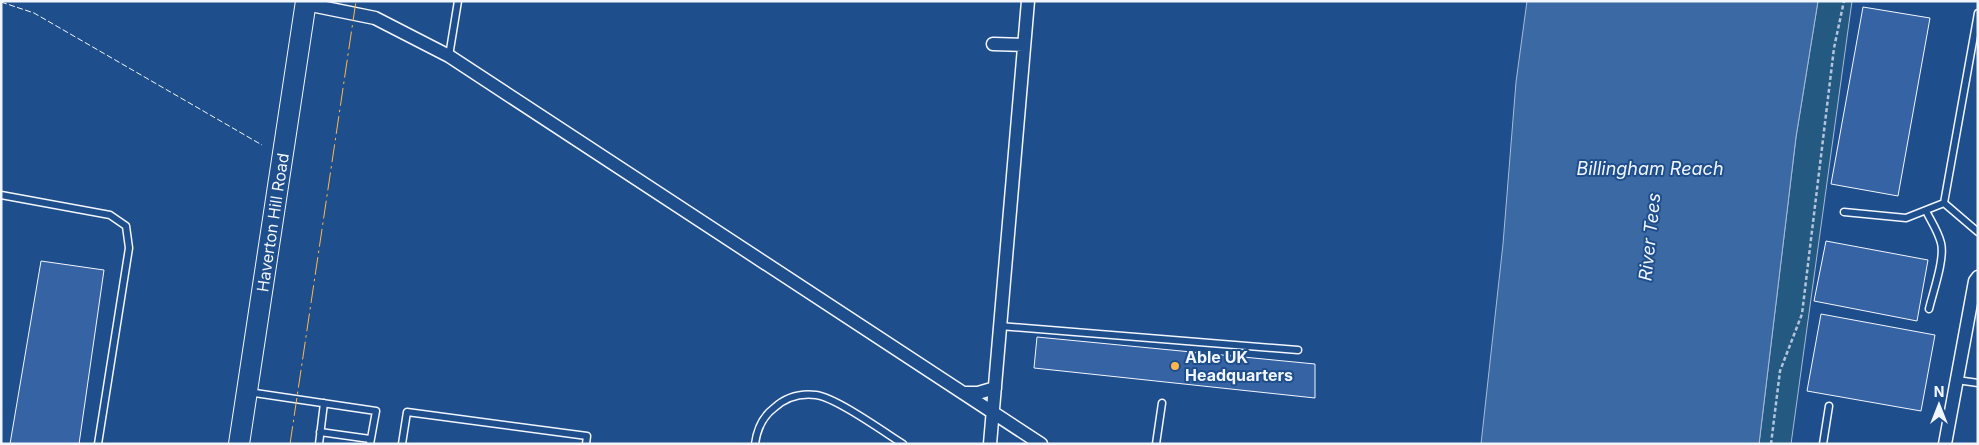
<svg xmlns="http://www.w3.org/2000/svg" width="1979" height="445" viewBox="0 0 1979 445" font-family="Inter,sans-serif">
<rect width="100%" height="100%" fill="#1f4e8c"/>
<path fill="#245a82" stroke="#a8bbd7" d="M1818 1H1852L1791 444H1759L1796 137Z"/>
<path fill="#3b69a3" stroke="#a8bbd7" d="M1527 1H1818L1796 137 1759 444H1481L1503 244 1516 82Z"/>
<path fill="#3563a3" stroke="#f2f6ff" d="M1863 7 1930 18 1898 196 1831 184Z
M1826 241 1928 260 1917 321 1814 301Z
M41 261 104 270 79 444H10Z
M1821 314 1935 335 1921 411 1807 391Z
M1037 337 1315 364V398L1034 368Z"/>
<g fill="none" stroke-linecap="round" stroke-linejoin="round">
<defs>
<path id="lane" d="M1978 13 1944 203 1978 232
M449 56 458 1
M1 195 110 215 126 226 129 248 98 444
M1926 211C1931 221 1938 231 1941 243 1945 259 1933 292 1929 309
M1844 212 1906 218 1944 203
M1000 326 1298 350
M1957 380 1978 383
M248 392 376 411 370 444
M320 432 370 439
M319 444 324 403
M402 444 407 412 587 436 586 444
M755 444C757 429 762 417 774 408 786 397 800 393 816 395 835 397 884 432 903 444
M1156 444 1162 403
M1823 444 1829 406"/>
<path id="street" d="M306 4 375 18 449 56 1041 444
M993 44 1024 45
M963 393H978L995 388
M990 444 1028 1
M1945 444 1975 281 1978 277"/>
<g id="primary">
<path id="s1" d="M239 444 306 1"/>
</g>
</defs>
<use href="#lane" stroke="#f2f6ff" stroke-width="9"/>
<use href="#street" stroke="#f2f6ff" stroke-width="15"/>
<use href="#primary" stroke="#f2f6ff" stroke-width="22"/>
<path stroke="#b3c4dc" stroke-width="2.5" stroke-dasharray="4 2.5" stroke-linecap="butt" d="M1771 444 1780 371 1802 314 1834 48 1844 1"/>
<use href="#lane" stroke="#1f4e8c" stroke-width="6"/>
<use href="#street" stroke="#1f4e8c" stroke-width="12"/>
<use href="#primary" stroke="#1f4e8c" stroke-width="20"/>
<path stroke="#f2f6ff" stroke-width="1" stroke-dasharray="6 2.5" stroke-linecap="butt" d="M1 2 34 13 262 145"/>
<path stroke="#ffb74d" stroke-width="1" stroke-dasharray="18 4 2.5 4" stroke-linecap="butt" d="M290 444 356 1"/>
</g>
<circle fill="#ffb74d" stroke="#1f4e8c" stroke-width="2" cx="1175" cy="366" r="5"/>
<g text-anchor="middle" stroke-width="4" stroke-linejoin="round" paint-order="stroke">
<g font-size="16" fill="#f2f6ff" stroke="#1f4e8c">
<text dy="6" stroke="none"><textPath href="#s1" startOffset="224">Haverton Hill Road</textPath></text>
</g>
<g font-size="16" font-weight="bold" fill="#f2f6ff" stroke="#1f4e8c" text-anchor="start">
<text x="1185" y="363">Able UK<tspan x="1185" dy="18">Headquarters</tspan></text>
</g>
<g font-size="18" font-style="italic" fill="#f2f6ff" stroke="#1f4e8c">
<text x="1650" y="175">Billingham Reach</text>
<text transform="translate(1650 237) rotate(-84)" y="6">River Tees</text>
</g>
</g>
<rect width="1979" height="445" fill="none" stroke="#f2f6ff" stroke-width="5"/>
<g transform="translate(1939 405)" stroke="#1f4e8c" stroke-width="4" paint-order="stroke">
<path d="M0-4L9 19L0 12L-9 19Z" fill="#f2f6ff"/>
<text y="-8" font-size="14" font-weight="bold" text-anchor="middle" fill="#f2f6ff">N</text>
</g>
</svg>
